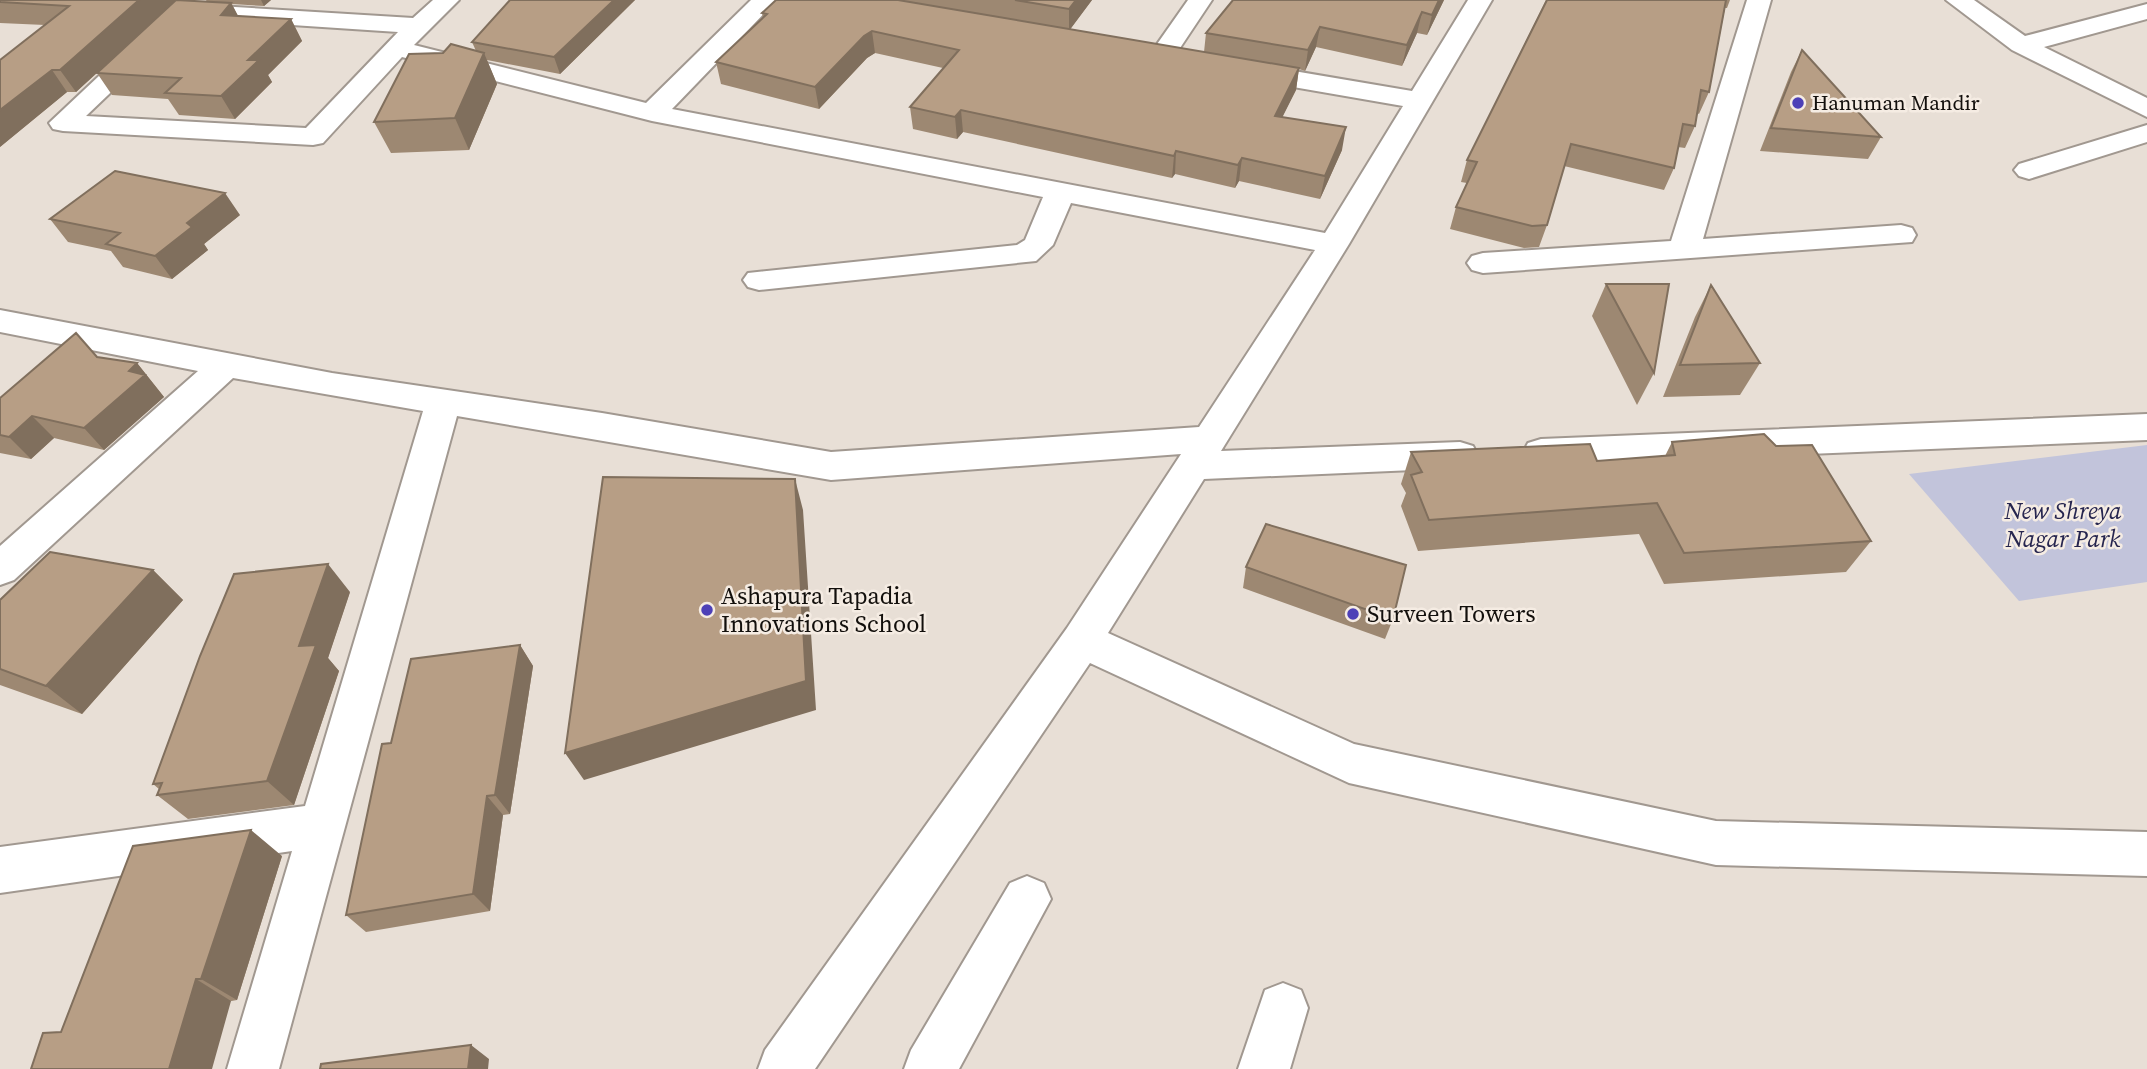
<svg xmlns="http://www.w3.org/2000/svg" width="2147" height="1069" viewBox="0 0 2147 1069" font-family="'Source Serif 4',serif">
<rect width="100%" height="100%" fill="#e8dfd6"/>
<path fill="#c2c4db" d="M2147 445V582L2019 601 1909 474Z"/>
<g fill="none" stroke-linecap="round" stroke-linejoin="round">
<defs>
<path id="minor" d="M433 0H459L414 45 646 103 751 0H777L672 109 1325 233 1403 106 1247 79 1238 77 1234 71 1238 65 1247 63 1412 91 1468 0H1492L1349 244 1221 451 1460 442 1473 446 1478 455 1473 464 1460 468 1204 479 1108 633 1354 744 1716 821 2147 832V876L1716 865 1349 783 1090 663 815 1069H758L765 1050 1067 628 1181 454 831 480 457 416 279 1069H227L292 851 0 893V847L305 806 423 411 233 378 14 580 0 585V546L198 371 0 332V310L332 373 602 413 831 452 1199 427 1315 250 1071 203 1053 245 1036 261 759 290 748 287 743 280 748 273 1017 245 1025 240 1043 197 652 121 402 57 323 143 313 145 63 131 53 129 49 123 134 43H152L156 48 152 53 86 116 306 128 398 32 185 18 176 16 173 11 176 6 185 4 413 18Z
M1188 0H1212L1170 63H1152L1148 57Z
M1747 0H1771L1703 239 1901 225 1912 228 1916 235 1912 242 1483 273 1472 270 1467 263 1472 256 1483 253 1671 241Z
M1946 0H1974L2025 36 2147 4V19L2044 47 2147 98V117L2012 50Z
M2147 125V142L2029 179 2019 176 2014 170 2019 164Z
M2147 414V440L1541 465 1528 461 1523 452 1528 443 1541 439Z
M1027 876 1044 883 1051 899 959 1069H904L911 1050 1010 883Z
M1283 983 1301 990 1308 1008 1290 1069H1238L1265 990Z"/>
</defs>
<use href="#minor" stroke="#a19890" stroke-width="4"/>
<use href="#minor" fill="#fff" fill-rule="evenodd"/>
</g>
<path fill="#9d8872" d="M0 0 207 2 206 0H271L264 6 232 4 238 16 291 19 302 41 268 75 272 82 235 119 179 115 168 99 112 95 97 73 76 92H67L0 147 45 25 0 23Z
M510 0H635L560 74 487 60 497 84 469 150 391 153 374 122 443 53 476 51 472 42Z
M776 0H1092L1070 29 1204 52 1206 33 1233 0H1444L1427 35 1417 33 1402 66 1316 47 1305 71 1299 69 1296 90 1282 117 1342 150 1320 199 1239 181 1235 188 1175 174 1172 178 963 132 957 139 913 129 910 107 943 68 875 53 867 58 819 109 721 84 716 62 763 18 762 13Z
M1546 0H1730L1727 8H1725L1709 92 1699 114 1697 113 1695 126 1685 148 1678 147 1674 168 1664 190 1564 166 1547 225 1539 247 1524 248 1450 229 1456 207 1467 183 1461 182 1467 160Z
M1802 50 1881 137 1868 159 1760 151 1791 72Z
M240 215 204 244 208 250 172 279 123 267 111 251 68 242 50 219Z
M1606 284 1654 373 1637 405 1592 316Z
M1711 285 1760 363 1740 395 1663 397 1695 317Z
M97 357 137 363 164 397 104 450 54 438 31 459 0 453V398Z
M1672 442 1776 446 1871 541 1846 572 1664 584 1639 534 1418 551 1401 506 1406 493 1401 484 1411 452 1597 461 1665 456Z
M1246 567 1393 619 1385 639 1243 588Z
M153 570 183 600 82 714 0 685V600Z
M350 592 328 658 339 671 294 805 188 819 157 795 159 789 153 784Z
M520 645 533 666 510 814 503 815 490 911 366 932 346 915 391 743Z
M282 856 237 1000 61 1032Z"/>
<path fill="#806f5d" d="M139 0H176L76 92 60 70Z
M261 0H271L264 6Z
M614 0H635L560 74 554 57Z
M1076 0H1092L1069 31V9Z
M1439 0H1444L1427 35 1432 15Z
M231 3 243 25 221 15Z
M1422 12 1417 33 1402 66 1407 45Z
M291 19 302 41 268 75 272 82 235 119 221 96 248 60Z
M1320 27 1316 47 1305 71 1308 50Z
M872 31 875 53 867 58 819 109 815 87 864 36Z
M484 53 497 84 469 150 455 118Z
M1299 68 1296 90 1272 138 1275 116Z
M52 70 67 92 0 147V110Z
M961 110 963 132 957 139 955 117Z
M1346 127 1342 150 1320 199 1325 176Z
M1176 151 1175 174 1172 178 1174 156Z
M1242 158 1239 181 1235 188 1238 165Z
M225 193 240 215 204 244 208 250 172 279 155 256 187 223Z
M137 363 164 397 104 450 84 428 129 371Z
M32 416 54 438 31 459 9 437Z
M795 479 803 510 816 710 584 780 565 753Z
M328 564 350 592 328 658 339 671 294 805 267 781 299 646Z
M153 570 183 600 82 714 46 686Z
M520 645 533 666 510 814 495 795Z
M487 796 503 815 490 911 473 894Z
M251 830 282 856 237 1000 201 979Z
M196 979 231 1001 212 1069H169Z
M471 1045 489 1059 488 1069H468Z"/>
<path fill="#b79e85" stroke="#806f5d" stroke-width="2" d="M0 0H139L60 70H52L0 110V60L69 6 0 2Z
M176 0 231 3 221 15 291 19 248 60H259L221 96 165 93 181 78 97 73Z
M510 0H614L554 57 472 42Z
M776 0H898L1299 68 1275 116 1346 127 1325 176 1242 158 1238 165 1176 151 1174 156 961 110 955 117 910 107 959 50 872 31 864 36 815 87 716 62 767 14 762 13Z
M1015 0H1076L1069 9Z
M1233 0H1439L1432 15 1422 12 1407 45 1320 27 1308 50 1206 33Z
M1547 0H1726L1709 92 1701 90 1695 126 1683 124 1674 168 1571 144 1547 225 1532 226 1456 207 1477 162 1467 160Z
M451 44 484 53 455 118 374 122 409 54 443 53Z
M1802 50 1881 137 1771 128Z
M115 171 225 193 187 223 192 227 155 256 106 244 120 233 50 219Z
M1606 284H1669L1654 373Z
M1711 285 1760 363 1680 365Z
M76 333 97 357 137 363 129 371 145 375 84 428 32 416 9 437 0 435V398Z
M1764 434 1776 446 1812 445 1871 541 1684 553 1657 503 1429 520 1411 475 1422 472 1411 452 1590 444 1597 461 1675 455 1672 442Z
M603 477 795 479 806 681 565 753Z
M1266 524 1406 565 1393 619 1246 567Z
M50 552 153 570 46 686 0 669V600Z
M328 564 299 646 316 645 267 781 157 795 162 783 153 784 200 656 234 574Z
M520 645 495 795 487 796 473 894 346 915 382 744 391 743 411 659Z
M251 830 201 979H196L169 1069H31L43 1033 61 1032 133 846Z
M471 1045 468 1069H320L321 1064Z"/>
<g fill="#4d40b7" stroke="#f5ece3" stroke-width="2.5">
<circle cx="1798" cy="103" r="7"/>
<circle cx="707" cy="610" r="7"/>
<circle cx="1353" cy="614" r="7"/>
</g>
<g text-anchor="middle" stroke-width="5" stroke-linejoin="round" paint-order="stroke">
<g font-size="21" fill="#120f0c" stroke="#f5ece3" text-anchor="start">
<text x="1812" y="110">Hanuman Mandir</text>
</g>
<g font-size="24" font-style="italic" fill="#26254f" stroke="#f5ece3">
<text x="2063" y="519">New Shreya<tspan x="2063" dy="28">Nagar Park</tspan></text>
</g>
<g font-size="24" fill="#120f0c" stroke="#f5ece3" text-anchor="start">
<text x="721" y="604">Ashapura Tapadia<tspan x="721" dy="28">Innovations School</tspan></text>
<text x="1367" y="622">Surveen Towers</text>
</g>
</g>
</svg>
